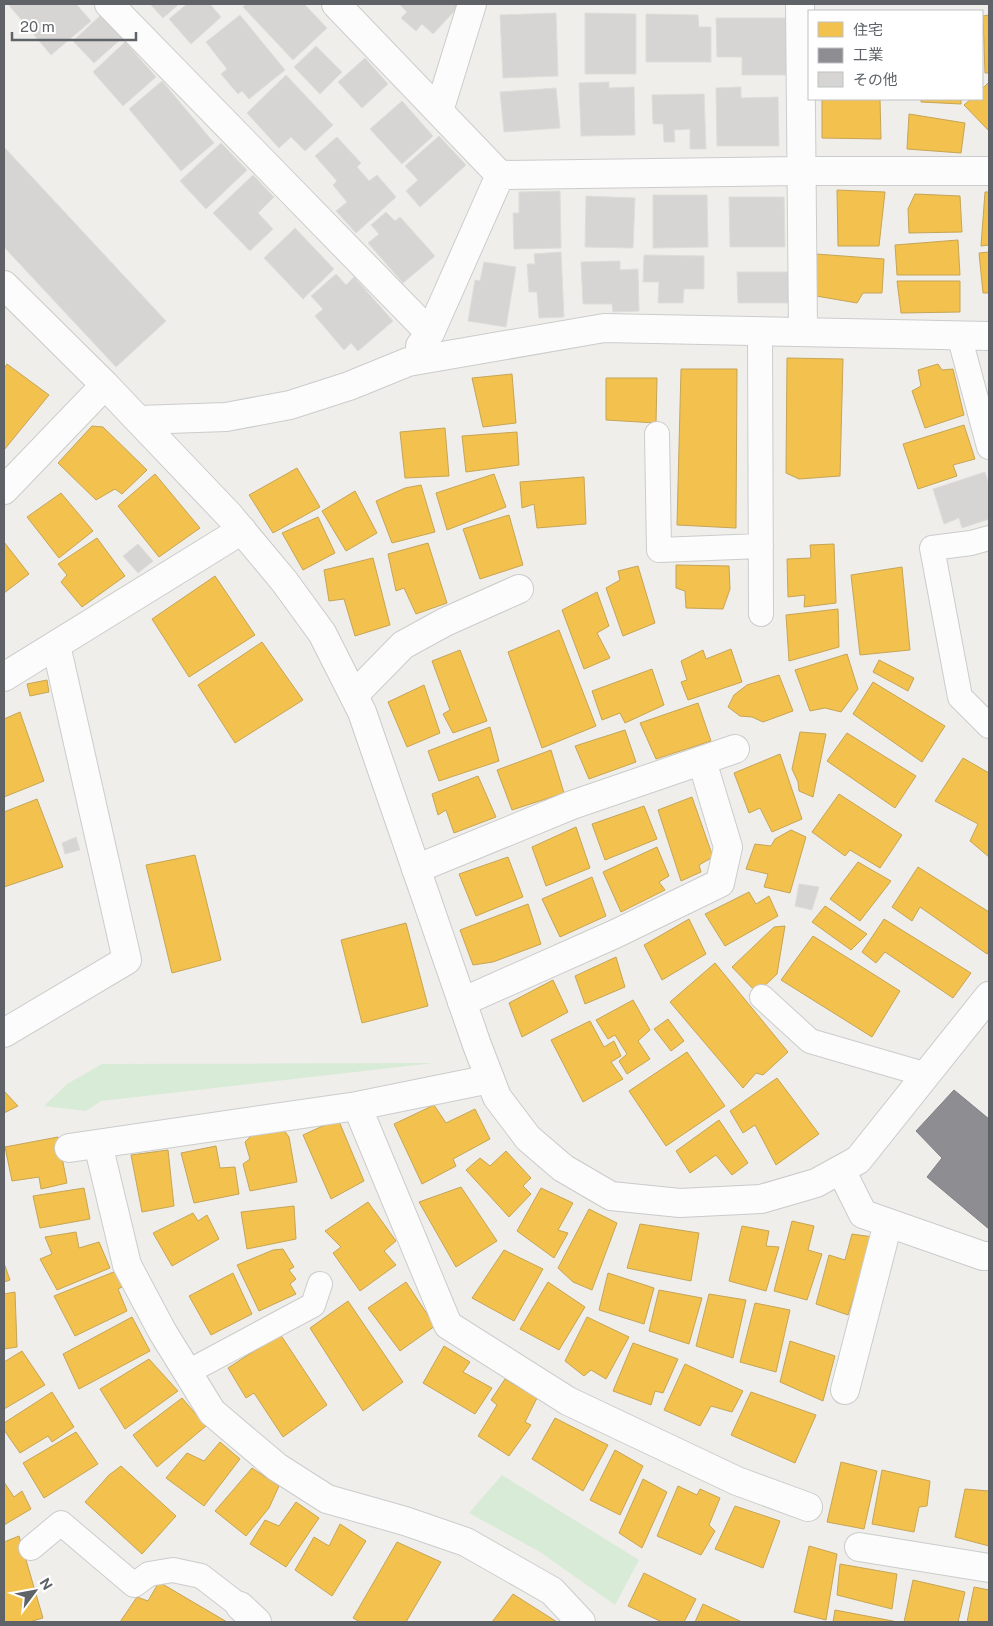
<svg xmlns="http://www.w3.org/2000/svg" width="993" height="1626" viewBox="0 0 993 1626" font-family="'Public Sans','Noto Sans JP',sans-serif">
<rect width="100%" height="100%" fill="#efeeea"/>
<path fill="#d8ebd6" d="M434 1063 101 1101 86 1111 44 1106 67 1084 102 1064Z
M502 1475 639 1560 615 1605 540 1552 469 1513Z"/>
<path fill="#f2c14e" stroke="#c6a556" d="M989 15V73H985L983 16Z
M989 82V131L964 105 971 99H982V89Z
M822 99H880L881 139 822 138Z
M921 99H961V104L921 102Z
M909 114 965 123 961 153 907 149Z
M837 190 885 192 879 246H838Z
M985 192H989V245L981 246Z
M915 194 960 196 962 232 909 233 908 209Z
M958 240 960 275H897L895 245Z
M989 252V293H983L979 253Z
M816 254 884 259 882 293H863L857 303 816 296Z
M897 281H960V312L901 313Z
M787 358 843 359 840 476 799 479 786 473Z
M7 364 49 395 4 450V369Z
M938 364 942 370 953 369 964 415 925 428 912 391 921 386 918 370Z
M681 369H737L736 528 677 525Z
M512 374 516 423 483 427 472 378Z
M606 378H657L656 423 606 420Z
M964 425 975 459 953 465 957 476 918 489 903 444Z
M92 426 103 427 147 470 122 494 115 489 96 500 58 463Z
M445 428 449 476 405 478 400 432Z
M517 432 519 465 466 472 462 436Z
M297 468 320 507 273 533 249 495Z
M155 474 200 528 159 557 118 506Z
M494 474 506 507 447 530 436 493Z
M584 477 586 524 537 528 534 504 522 508 520 482Z
M421 485 435 532 392 543 376 501 405 488Z
M355 491 377 533 346 551 322 511Z
M61 493 93 531 59 558 27 517Z
M509 515 523 565 480 579 463 529Z
M318 517 335 553 303 570 282 533Z
M97 538 125 576 82 607 61 582 67 575 58 564Z
M4 542 29 574 4 593Z
M428 543 447 603 416 614 404 588 396 591 388 554Z
M834 544 836 603 804 607 805 595 788 597 787 559 811 558 810 545Z
M373 558 390 625 355 636 344 599 329 601 324 570Z
M676 565 729 566 730 589 723 609 686 608 685 591 676 588Z
M638 566 655 623 623 636 606 588 620 580 618 571Z
M902 567 910 650 860 655 851 575Z
M215 576 255 635 189 677 152 619Z
M597 592 609 626 597 633 610 658 584 669 562 610Z
M838 609 839 647 789 661 786 615Z
M559 630 596 726 542 748 508 652Z
M262 642 303 700 235 743 198 685Z
M731 649 742 682 688 700 681 682 687 680 681 661 703 650 706 659Z
M460 650 487 721 453 733 443 714 450 710 432 661Z
M847 654 858 689 841 712 825 708 810 711 795 670Z
M879 660 914 678 908 691 873 672Z
M652 669 664 705 625 723 620 713 602 720 592 691Z
M779 675 793 711 763 722 752 717 740 716 728 707 734 695 747 685Z
M47 680 49 692 30 696 27 684Z
M873 682 945 726 922 762 853 714Z
M424 685 440 733 407 747 388 702Z
M698 703 711 741 656 759 640 723Z
M20 712 44 781 4 797V719Z
M490 727 499 761 439 781 428 751Z
M625 730 636 762 589 779 575 746Z
M800 732 826 734 813 797 799 791 798 782 792 769Z
M847 733 916 776 895 808 827 761Z
M551 750 564 793 512 810 497 770Z
M780 754 802 819 772 832 760 808 749 813 734 773Z
M963 758 989 773V857L970 841 978 824 935 801Z
M478 776 496 817 454 833 446 810 438 815 432 794Z
M839 794 902 835 880 868 850 850 845 856 812 832Z
M692 797 713 857 699 865 701 872 681 881 658 810Z
M37 799 63 867 4 887V812Z
M644 806 657 839 605 860 592 824Z
M576 827 590 868 546 886 532 847Z
M791 830 806 837 790 893 764 887 768 874 746 869 755 844 771 846 775 839Z
M657 847 669 876 659 882 665 890 621 912 603 872Z
M195 855 221 960 172 973 146 865Z
M508 857 523 897 476 916 459 874Z
M858 862 891 881 860 921 830 899Z
M918 867 989 912V950L987 954 920 907 912 921 892 907Z
M592 877 606 916 560 937 542 899Z
M749 892 756 904 769 896 778 916 725 946 705 914Z
M528 904 541 944 493 962 473 965 460 930Z
M825 906 867 934 851 950 812 922Z
M689 919 706 954 662 980 644 945Z
M884 919 971 973 953 998 885 952 876 963 862 952Z
M406 923 428 1006 362 1023 341 940Z
M785 926 777 974 757 993 732 967 774 927Z
M813 936 900 991 872 1037 781 980Z
M616 957 625 987 585 1004 575 976Z
M715 963 788 1052 763 1075 756 1073 743 1088 670 1002Z
M553 980 568 1012 522 1037 509 1003Z
M633 1000 650 1030 638 1041 650 1059 627 1074 619 1061 627 1054 615 1035 608 1039 596 1020Z
M668 1019 684 1041 671 1051 654 1029Z
M590 1021 604 1047 614 1041 621 1056 611 1062 623 1079 583 1102 551 1040Z
M687 1052 725 1106 666 1146 629 1091Z
M777 1078 819 1134 776 1165 755 1125 743 1133 730 1111Z
M4 1091 18 1106 4 1113Z
M434 1105 446 1123 475 1109 490 1139 453 1159 456 1166 422 1184 394 1124Z
M338 1119 364 1181 331 1199 303 1135Z
M719 1120 748 1163 732 1175 716 1155 690 1173 676 1151Z
M283 1129 289 1137 297 1182 250 1191 243 1164 250 1159 245 1142 253 1134Z
M58 1137 67 1183 41 1189 39 1177 12 1181 5 1147Z
M216 1146 220 1168 235 1167 239 1194 194 1203 181 1153Z
M168 1150 174 1206 142 1212 131 1155Z
M506 1151 531 1178 523 1186 531 1194 509 1217 466 1170 480 1158 490 1166Z
M461 1187 497 1241 456 1267 419 1202Z
M84 1188 90 1219 40 1228 33 1196Z
M541 1188 573 1203 558 1230 568 1233 554 1258 517 1231Z
M368 1202 396 1241 384 1251 396 1265 360 1291 333 1253 341 1247 325 1231Z
M294 1206 296 1239 247 1249 241 1212Z
M589 1209 617 1223 592 1290 573 1282 558 1268Z
M193 1213 198 1221 207 1215 219 1239 172 1266 153 1233Z
M792 1221 814 1226 808 1250 822 1254 807 1300 774 1291Z
M640 1224 699 1233 691 1281 627 1268Z
M742 1226 769 1231 766 1246 779 1247 766 1291 729 1281Z
M76 1232 79 1248 99 1242 110 1268 57 1290 40 1259 52 1254 45 1237Z
M852 1234 873 1237 848 1315 816 1304 829 1255 845 1260Z
M283 1249 294 1267 289 1270 296 1279 290 1284 296 1294 259 1311 237 1265 273 1250Z
M504 1250 543 1269 514 1321 472 1298Z
M4 1263 10 1280 4 1282Z
M116 1271 126 1285 118 1289 127 1311 75 1336 54 1296Z
M233 1273 252 1314 211 1335 189 1296Z
M608 1273 654 1288 644 1324 599 1310Z
M406 1282 435 1326 400 1351 368 1308Z
M548 1282 585 1307 559 1350 520 1329Z
M659 1290 702 1298 689 1344 649 1331Z
M15 1292 17 1347 4 1349V1294Z
M709 1294 746 1300 733 1358 696 1346Z
M348 1301 403 1382 363 1411 310 1328Z
M755 1303 790 1310 776 1372 740 1362Z
M132 1317 150 1351 79 1389 63 1354Z
M587 1317 629 1337 606 1379 591 1370 584 1376 565 1361Z
M280 1334 327 1405 283 1437 254 1393 246 1398 228 1368Z
M790 1341 835 1356 823 1401 780 1382Z
M633 1343 678 1359 663 1393 655 1391 651 1405 613 1391Z
M444 1346 470 1362 463 1372 492 1388 475 1414 423 1383Z
M22 1351 45 1385 4 1409V1362Z
M149 1359 178 1391 125 1429 100 1389Z
M685 1364 743 1391 732 1412 711 1406 700 1426 664 1410Z
M505 1379 537 1398 525 1422 531 1425 509 1456 478 1436 497 1405 491 1400Z
M52 1392 74 1427 52 1442 48 1436 20 1453 4 1430V1423Z
M751 1392 816 1415 795 1463 731 1435Z
M182 1398 206 1426 157 1467 133 1435Z
M555 1418 608 1445 583 1491 532 1459Z
M76 1432 98 1464 44 1498 23 1463Z
M220 1442 240 1459 204 1506 166 1478 187 1453 204 1461Z
M615 1450 643 1466 620 1515 590 1500Z
M841 1462 877 1471 864 1529 827 1522Z
M121 1466 176 1516 142 1554 85 1502 109 1475Z
M252 1468 279 1486 269 1508 246 1536 215 1511Z
M882 1470 930 1481 927 1506 919 1507 914 1532 872 1524Z
M643 1479 667 1492 642 1548 619 1533Z
M4 1482 14 1497 22 1491 31 1509 4 1525Z
M678 1486 697 1495 700 1489 720 1498 709 1525 715 1531 701 1555 657 1536Z
M965 1489 989 1491V1546L955 1537Z
M296 1502 319 1518 286 1567 250 1544 265 1520 279 1526Z
M735 1506 780 1521 763 1568 715 1549Z
M340 1524 366 1541 332 1596 295 1570 314 1537 329 1546Z
M19 1536 43 1618 29 1622H4V1542Z
M397 1542 441 1562 406 1622H360L353 1618Z
M809 1546 837 1554 826 1620 794 1612Z
M840 1564 897 1574 892 1609 837 1595Z
M644 1573 696 1599 684 1622H662L628 1606Z
M913 1580 965 1592 958 1622H904Z
M159 1582 227 1622H120L137 1597 148 1601Z
M974 1587 989 1590V1622H967Z
M513 1594 557 1622H492Z
M703 1604 742 1622H695Z
M835 1610 898 1622H833Z"/>
<path fill="#8d8d92" stroke="#7f8085" d="M954 1090 989 1119V1229L927 1177 942 1158 916 1131Z"/>
<path fill="#d6d5d3" stroke="#deddd9" d="M8 4H76L91 21 51 55Z
M150 4H179L163 18Z
M187 4H210L221 17 191 44 169 19Z
M246 4H304L327 28 293 60 243 7Z
M399 4H458L460 5 433 34 422 24 416 31 401 18 407 12Z
M556 13 558 76 503 78 500 15Z
M585 13 636 14V74H585Z
M646 14 698 15 699 27H711V62H646Z
M101 15 122 38 94 63 73 41Z
M240 15 285 70 249 99 242 91 238 94 221 74 227 69 206 42Z
M716 18H787V75H742V57H717Z
M125 42 156 77 123 106 93 72Z
M316 46 342 72 320 94 294 67Z
M365 58 388 84 362 108 338 82Z
M286 75 333 125 305 151 291 137 279 148 247 113Z
M162 81 214 143 181 171 129 109Z
M609 82V88L634 87 635 135 581 136 579 83Z
M741 87V98L778 97 779 146H717L716 88Z
M556 88 560 128 504 132 500 92Z
M704 94 706 149H690V129L674 130 675 142H664L663 124H653L652 95Z
M402 101 433 136 402 164 370 129Z
M439 136 466 165 420 207 406 191 418 180 405 166Z
M337 137 361 163 357 167 369 181 377 175 396 197 356 233 336 211 347 202 333 185 337 181 315 156Z
M221 143 247 170 206 209 180 181Z
M4 147 166 321 116 367 4 247Z
M253 175 274 197 258 213 273 229 250 251 213 213Z
M560 191 561 248 514 249 513 213H519V192Z
M653 195H707L708 247 653 248Z
M586 196 635 198 633 248 585 247Z
M729 197H784L785 247H730Z
M386 212 395 221 400 217 435 256 403 283 368 243 379 234 371 225Z
M295 228 334 269 303 299 264 258Z
M561 252 564 317 539 318 537 292H529L527 264H535L534 254Z
M644 255 704 256V289H684L683 303H658L659 282H643Z
M620 261V270L638 269 639 311 613 312 612 304H583L581 262Z
M484 262 516 267 506 327 468 321 475 280 480 281Z
M737 272H791V303H738Z
M336 274 346 285 354 277 393 321 358 351 351 343 344 350 315 316 323 309 311 296Z
M985 472 989 485V519L962 528 959 518 944 524 933 489Z
M138 544 153 561 138 573 123 556Z
M76 837 80 850 65 854 62 843Z
M799 884 819 887 812 910 795 906Z"/>
<g fill="none" stroke-linecap="round" stroke-linejoin="round">
<defs>
<path id="lane" d="M760 331 761 614
M959 335 989 447
M657 434 659 550 761 546
M989 538 971 543 932 548 960 697 989 726
M762 997 810 1041 927 1075
M188 1372 313 1305 320 1284
M31 1548 61 1523 134 1585 149 1574 173 1570 201 1576 240 1606"/>
<path id="street" d="M109 4 430 333
M336 4 500 175 430 333 420 346
M800 4 803 331
M439 111 472 4
M500 175 801 171H989
M139 420 226 417 290 405 349 386 408 362 604 328 989 336
M4 490 105 385
M4 677 242 530
M354 695 403 645 445 622 519 589
M416 869 572 805 735 749
M462 1002 615 934 720 883 728 847 702 761
M4 1033 127 960 56 645
M357 1106 448 1325 568 1401 737 1481 808 1507
M98 1144 127 1265 162 1331 212 1412 277 1467 327 1499 405 1521 466 1542 552 1591 581 1622
M69 1148 357 1106 490 1079
M841 1170 863 1214 983 1256H989
M845 1390 888 1223
M859 1547 989 1568
M240 1606 257 1622"/>
<path id="secondary" d="M4 285 105 385 229 515 284 581 322 633 362 712 477 1045 497 1097 528 1138 563 1168 611 1196 680 1203 761 1199 816 1183 858 1160 989 996"/>
</defs>
<use href="#lane" stroke="#cbcccc" stroke-width="26"/>
<use href="#street" stroke="#cbcccc" stroke-width="30"/>
<use href="#secondary" stroke="#cacacb" stroke-width="30"/>
<use href="#lane" stroke="#fdfcfc" stroke-width="24"/>
<use href="#street" stroke="#fdfcfc" stroke-width="28"/>
<use href="#secondary" stroke="#fdfcfc" stroke-width="28"/>
</g>
<rect width="993" height="1626" fill="none" stroke="#5f6368" stroke-width="10"/>
<rect x="808" y="10" width="175" height="90" fill="#ffffff" stroke="#bfc1c3"/>
<rect x="818" y="22" width="25" height="15" fill="#f2c14e" stroke="#bfc1c3"/>
<text x="853" y="35" font-size="15" fill="#5f6368">住宅</text>
<rect x="818" y="48" width="25" height="15" fill="#8d8d92" stroke="#bfc1c3"/>
<text x="853" y="60" font-size="15" fill="#5f6368">工業</text>
<rect x="818" y="72" width="25" height="15" fill="#d6d5d3" stroke="#bfc1c3"/>
<text x="853" y="85" font-size="15" fill="#5f6368">その他</text>
<g transform="translate(35 1591) rotate(58)" stroke="#ffffff" stroke-width="4" paint-order="stroke">
<path d="M0-4L9 19L0 12L-9 19Z" fill="#5f6368"/>
<text y="-8" font-size="14" font-weight="bold" text-anchor="middle" fill="#5f6368">N</text>
</g>
<path d="M12 32v8h124v-8" fill="none" stroke="#5f6368" stroke-width="2.5"/>
<text x="20" y="32" font-size="15" fill="#5f6368" stroke="#ffffff" stroke-width="4" paint-order="stroke">20 m</text>
</svg>
